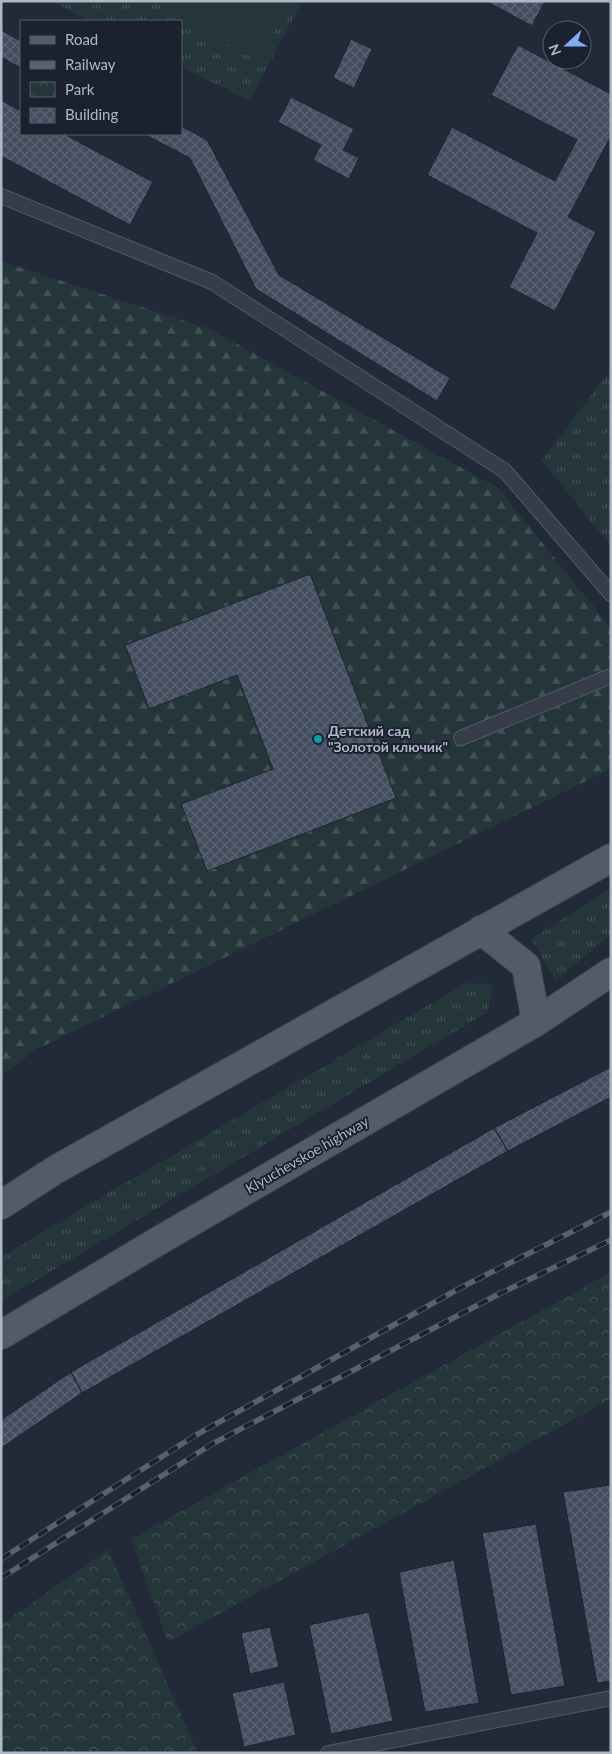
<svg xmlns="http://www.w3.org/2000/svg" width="612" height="1754" viewBox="0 0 612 1754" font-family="Lato,sans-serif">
<defs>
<pattern id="grass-tufts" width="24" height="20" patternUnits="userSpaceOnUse" patternTransform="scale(1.25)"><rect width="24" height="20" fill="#24363a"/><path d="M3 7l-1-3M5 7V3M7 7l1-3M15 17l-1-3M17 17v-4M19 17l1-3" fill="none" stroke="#415155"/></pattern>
<pattern id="forest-firs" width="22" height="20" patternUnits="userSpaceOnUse" patternTransform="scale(1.25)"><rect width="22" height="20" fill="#24363a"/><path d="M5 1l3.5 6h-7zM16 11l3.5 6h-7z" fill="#415155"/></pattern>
<pattern id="park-crowns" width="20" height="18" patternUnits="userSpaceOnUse" patternTransform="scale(1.25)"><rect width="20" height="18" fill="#24363a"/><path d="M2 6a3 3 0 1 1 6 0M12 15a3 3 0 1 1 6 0" fill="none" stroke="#415155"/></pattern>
<pattern id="building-cross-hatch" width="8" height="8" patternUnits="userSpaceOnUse" patternTransform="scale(1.25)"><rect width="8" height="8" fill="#434d5e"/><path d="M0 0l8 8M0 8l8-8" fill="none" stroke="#5c6474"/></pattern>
</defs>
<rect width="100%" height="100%" fill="#222a39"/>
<path fill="url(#grass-tufts)" d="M51 1H302L250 101 181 67V21H90Z
M611 369V547L542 460Z
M611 888V935L556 980 531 939Z
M466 983 493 984 488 1012 1 1301V1258L67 1217Z"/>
<path fill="url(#forest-firs)" d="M1 261 212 330 498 488 611 628V769L37 1049 1 1076Z"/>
<path fill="url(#park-crowns)" d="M611 1272V1399L168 1642 131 1539Z
M108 1549 198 1753H1V1625Z"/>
<path fill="#24363a" d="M180 1H290L259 61 173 15Z"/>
<path fill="url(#building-cross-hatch)" stroke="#1d2330" d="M486 1H545L532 26Z
M1 30 21 41V68L1 57Z
M351 39 372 49 354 88 333 78Z
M518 45 611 94V136L568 217 596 232 555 311 509 287 537 233 427 175 452 127 555 181 577 140 491 95Z
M291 97 354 129 343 150 359 158 349 179 313 160 321 145 278 122Z
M1 100 21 111V134H64L153 182 130 225 1 156Z
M181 126 207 140 279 275 450 378 437 401 256 289 190 158 144 134H181Z
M310 574 396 798 207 871 181 804 273 769 237 675 149 709 125 645Z
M611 1067V1097L508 1151 494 1128Z
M494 1128 508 1151 82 1393 71 1372Z
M71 1372 82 1393 1 1448V1420Z
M611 1485V1681L597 1683 563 1492Z
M536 1524 565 1686 511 1695 482 1533Z
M454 1560 479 1703 425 1712 399 1572Z
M369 1612 393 1721 331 1734 309 1625Z
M270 1627 279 1667 250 1674 241 1633Z
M284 1682 296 1735 244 1747 232 1693Z"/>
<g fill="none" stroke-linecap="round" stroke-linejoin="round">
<defs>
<path id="service" d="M1 196 212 282 505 471 611 594
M461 738 611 676
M328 1753 611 1698"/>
<path id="primary" d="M481 930 526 966 536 1022
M1 1205 55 1170 611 858
M1 1335 160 1240 536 1022 611 972"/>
</defs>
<use href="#service" stroke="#535a67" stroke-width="16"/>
<use href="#primary" stroke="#3f4553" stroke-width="30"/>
<use href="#service" stroke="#363c4a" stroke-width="14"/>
<use href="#primary" stroke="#535b6a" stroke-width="28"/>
<defs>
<path id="rail" d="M1 1559 196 1435 462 1287 611 1212
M1 1578 212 1444 499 1294 611 1240"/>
</defs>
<use href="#rail" stroke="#586071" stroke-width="5.5"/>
<use href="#rail" stroke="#1b212e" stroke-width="4" stroke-dasharray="11" stroke-linecap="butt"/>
</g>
<circle fill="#0f9aa8" stroke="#1b212e" stroke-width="2" cx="318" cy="739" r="5"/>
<g text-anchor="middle" stroke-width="4" stroke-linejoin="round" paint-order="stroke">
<g font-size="14" font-weight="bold" fill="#b0b7c6" stroke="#1b212e" text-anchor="start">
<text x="328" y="736">Детский сад<tspan x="328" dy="16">"Золотой ключик"</tspan></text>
</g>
<g font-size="14" fill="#b0b7c6" stroke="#1b212e">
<text transform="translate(307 1155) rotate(-30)" y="5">Klyuchevskoe highway</text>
</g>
</g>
<rect width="612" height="1754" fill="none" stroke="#b0b7c6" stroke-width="5"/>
<rect x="20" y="20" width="162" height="115" fill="#1b212e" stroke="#575d6b"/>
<rect x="30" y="36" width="25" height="8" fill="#535b6a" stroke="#575d6b"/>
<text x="65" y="45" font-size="15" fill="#b0b7c6">Road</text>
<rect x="30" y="61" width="25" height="8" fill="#586071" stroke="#575d6b"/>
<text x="65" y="70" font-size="15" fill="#b0b7c6">Railway</text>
<rect x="30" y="82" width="25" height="15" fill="url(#park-crowns)" stroke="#575d6b"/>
<text x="65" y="95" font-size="15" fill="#b0b7c6">Park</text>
<rect x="30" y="108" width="25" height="15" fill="url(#building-cross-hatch)" stroke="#575d6b"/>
<text x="65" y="120" font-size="15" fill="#b0b7c6">Building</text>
<g transform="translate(567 45) rotate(249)"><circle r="24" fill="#1b212e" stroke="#575d6b"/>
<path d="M0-4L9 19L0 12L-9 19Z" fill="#86a9f5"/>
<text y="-8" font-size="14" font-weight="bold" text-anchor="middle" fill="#b0b7c6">N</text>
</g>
</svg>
